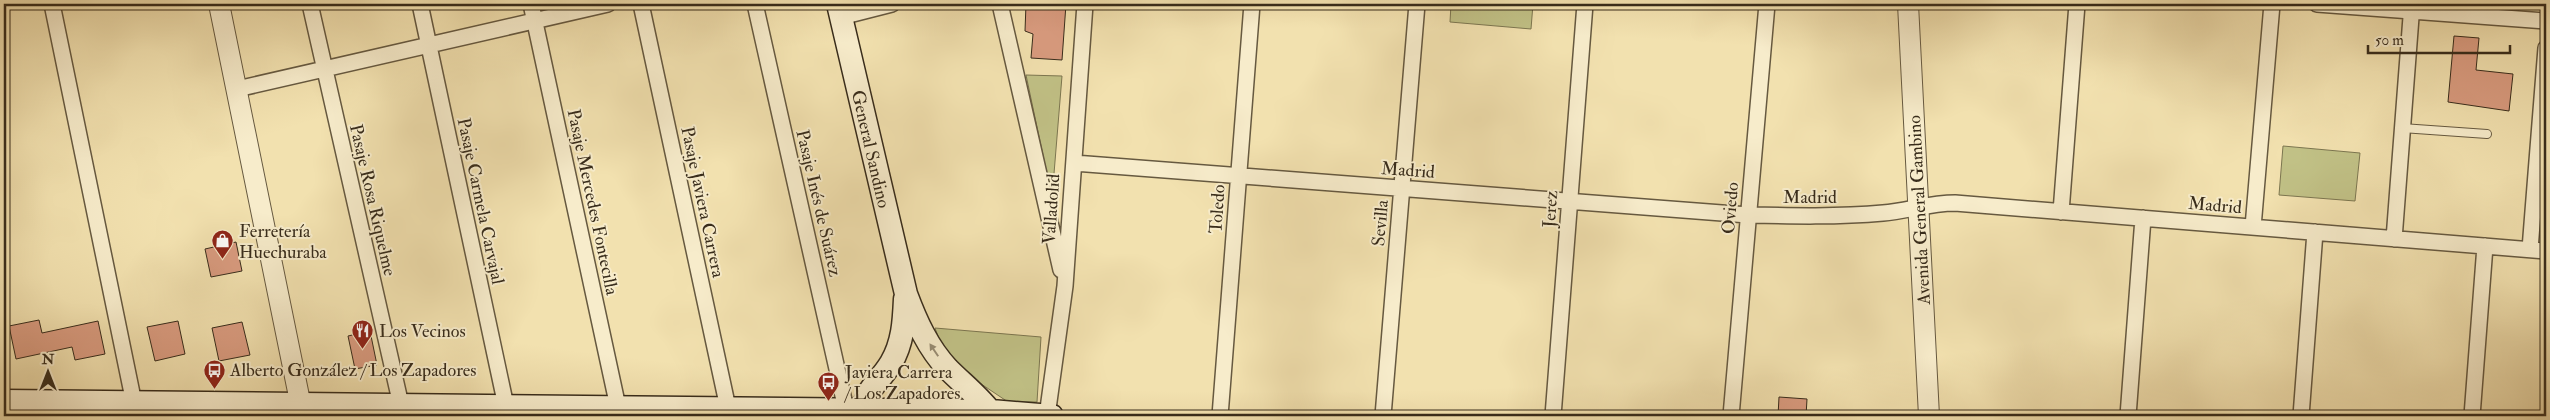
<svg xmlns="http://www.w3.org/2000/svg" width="2550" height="420" viewBox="0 0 2550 420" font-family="'IM FELL Double Pica',serif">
<rect width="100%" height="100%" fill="#f2e1af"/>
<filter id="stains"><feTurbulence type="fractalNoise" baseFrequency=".004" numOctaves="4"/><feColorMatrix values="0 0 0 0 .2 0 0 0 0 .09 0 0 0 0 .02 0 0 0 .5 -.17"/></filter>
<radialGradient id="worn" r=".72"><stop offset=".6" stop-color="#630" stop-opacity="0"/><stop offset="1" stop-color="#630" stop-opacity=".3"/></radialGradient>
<path fill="#c1c186" stroke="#7c7650" d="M1451 4H1533L1531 29 1450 22Z
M1026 75 1062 76 1052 198Z
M2283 146 2360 153 2355 201 2279 195Z
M935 328 1041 337 1037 402H1008L947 361Z"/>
<path fill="#d99b7f" stroke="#382c1b" d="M1026 4H1066L1062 60 1031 58 1033 34 1025 31Z
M2454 36 2479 38 2476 70 2513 74 2509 111 2448 102Z
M236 242 242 271 211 277 205 249Z
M39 320 42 333 98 321 105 354 75 360 72 347 16 359 9 326Z
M178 321 185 354 155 361 147 327Z
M242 322 250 355 219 361 212 328Z
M370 331 377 365 355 369 348 336Z
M1779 397 1807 399 1806 416H1778Z"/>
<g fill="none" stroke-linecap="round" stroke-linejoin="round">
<defs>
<path id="service" d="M2402 128 2487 134"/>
<path id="minor" d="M52 4 134 403
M310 4 401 405
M420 4 506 406
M531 4 618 407
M641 4 728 408
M755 4 846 409
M1000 4 1061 270
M2317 4 2546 21
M841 17 892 4
M237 89 608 4
M1074 163 1748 215C1793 216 1838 217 1883 213 1907 211 1930 203 1955 203L2546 251
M2061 212 2077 4
M2253 227 2272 4
M2394 239 2412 4
M2530 249 2546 48
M1047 416 1065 286 1085 4
M1220 416 1252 4
M1383 416 1417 4
M1553 416 1585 4
M1731 416 1767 4
M2128 416 2143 218
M2301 416 2315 232
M2472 416 2485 246"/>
<path id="tertiary" d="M219 4 303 416
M1908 4 1929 416"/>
<path id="secondary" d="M838 4 906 294C916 321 928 348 948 369 964 385 981 398 994 416
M4 401 888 410 991 411 1052 416
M862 416C866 386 877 386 891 363 903 343 904 321 905 299"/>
</defs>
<use href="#service" stroke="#665940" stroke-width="10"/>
<use href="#minor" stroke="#665940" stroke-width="18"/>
<use href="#tertiary" stroke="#665940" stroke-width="22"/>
<use href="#secondary" stroke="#382c1b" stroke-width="25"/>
<use href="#service" stroke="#f7eccb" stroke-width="8"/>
<use href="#minor" stroke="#f7eccb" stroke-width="15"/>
<use href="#tertiary" stroke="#f7eccb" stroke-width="20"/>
<use href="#secondary" stroke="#f7eccb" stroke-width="22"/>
</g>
<defs><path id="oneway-solid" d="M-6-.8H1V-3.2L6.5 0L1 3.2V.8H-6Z" transform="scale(1.25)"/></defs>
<use fill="#988c73" href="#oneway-solid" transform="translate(934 350) rotate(-124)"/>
<defs>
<symbol id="shop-pin" viewBox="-11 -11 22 30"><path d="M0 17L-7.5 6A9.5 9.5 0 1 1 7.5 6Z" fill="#8f2418" stroke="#f7eccb"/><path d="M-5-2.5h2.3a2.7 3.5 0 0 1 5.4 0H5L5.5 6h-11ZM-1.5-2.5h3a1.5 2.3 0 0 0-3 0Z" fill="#fff"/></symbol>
<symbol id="restaurant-pin" viewBox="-11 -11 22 30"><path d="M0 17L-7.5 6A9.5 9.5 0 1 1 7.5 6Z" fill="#8f2418" stroke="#f7eccb"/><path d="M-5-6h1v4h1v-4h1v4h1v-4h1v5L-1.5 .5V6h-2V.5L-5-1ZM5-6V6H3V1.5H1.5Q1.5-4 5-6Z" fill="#fff"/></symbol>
<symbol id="bus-pin" viewBox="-11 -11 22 30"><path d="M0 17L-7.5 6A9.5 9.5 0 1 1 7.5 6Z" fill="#8f2418" stroke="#f7eccb"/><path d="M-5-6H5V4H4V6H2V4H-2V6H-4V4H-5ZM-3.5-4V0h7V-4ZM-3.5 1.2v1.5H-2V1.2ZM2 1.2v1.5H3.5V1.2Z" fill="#fff"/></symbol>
</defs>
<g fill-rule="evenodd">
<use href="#shop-pin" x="210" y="228" width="25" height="34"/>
<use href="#restaurant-pin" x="350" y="318" width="25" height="34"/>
<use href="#bus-pin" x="202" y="358" width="25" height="34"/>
<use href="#bus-pin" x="816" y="370" width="25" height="34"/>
</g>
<g text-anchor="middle" stroke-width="4" stroke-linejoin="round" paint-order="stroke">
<g font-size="18" fill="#382c1b" stroke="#f7eccb">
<text transform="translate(871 149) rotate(77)" y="6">General Sandino</text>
<text transform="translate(1408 170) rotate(4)" y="6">Madrid</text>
<text x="1810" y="203">Madrid</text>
<text transform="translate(373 200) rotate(77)" y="6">Pasaje Rosa Riquelme</text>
<text transform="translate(481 201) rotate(78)" y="6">Pasaje Carmela Carvajal</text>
<text transform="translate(593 202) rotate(78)" y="6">Pasaje Mercedes Fontecilla</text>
<text transform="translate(703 202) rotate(78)" y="6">Pasaje Javiera Carrera</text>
<text transform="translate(819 203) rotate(77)" y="6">Pasaje Inés de Suárez</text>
<text transform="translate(2215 205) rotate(5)" y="6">Madrid</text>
<text transform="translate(1730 208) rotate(-85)" y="6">Oviedo</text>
<text transform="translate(1051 209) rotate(-86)" y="6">Valladolid</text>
<text transform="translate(1217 209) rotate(-86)" y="6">Toledo</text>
<text transform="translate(1550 209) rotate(-86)" y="6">Jerez</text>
<text transform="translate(1919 210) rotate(-93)" y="6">Avenida General Gambino</text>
<text transform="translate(1380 223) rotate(-85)" y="6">Sevilla</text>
</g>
<g font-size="18" fill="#382c1b" stroke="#f7eccb" text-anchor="start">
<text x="239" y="237">Ferretería<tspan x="239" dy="21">Huechuraba</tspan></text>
<text x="379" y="337">Los Vecinos</text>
<text x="230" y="376">Alberto González / Los Zapadores</text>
<text x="845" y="378">Javiera Carrera<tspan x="845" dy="21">/ Los Zapadores</tspan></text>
</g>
</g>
<rect width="2550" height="420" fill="none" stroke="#f2e1af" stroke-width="20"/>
<rect x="5" y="5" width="2540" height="410" fill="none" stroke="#382c1b" stroke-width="2.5"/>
<rect x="10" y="10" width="2530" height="400" fill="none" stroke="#382c1b"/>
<g transform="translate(48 372)" stroke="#f7eccb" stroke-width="4" paint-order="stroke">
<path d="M0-4L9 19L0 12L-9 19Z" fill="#382c1b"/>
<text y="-8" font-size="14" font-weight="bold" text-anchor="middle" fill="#382c1b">N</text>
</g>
<path d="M2368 45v8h142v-8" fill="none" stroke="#382c1b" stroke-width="2.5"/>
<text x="2375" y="45" font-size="15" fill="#382c1b" stroke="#f7eccb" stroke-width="4" paint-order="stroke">50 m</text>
<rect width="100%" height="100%" filter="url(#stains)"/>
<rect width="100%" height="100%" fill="url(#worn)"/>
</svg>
